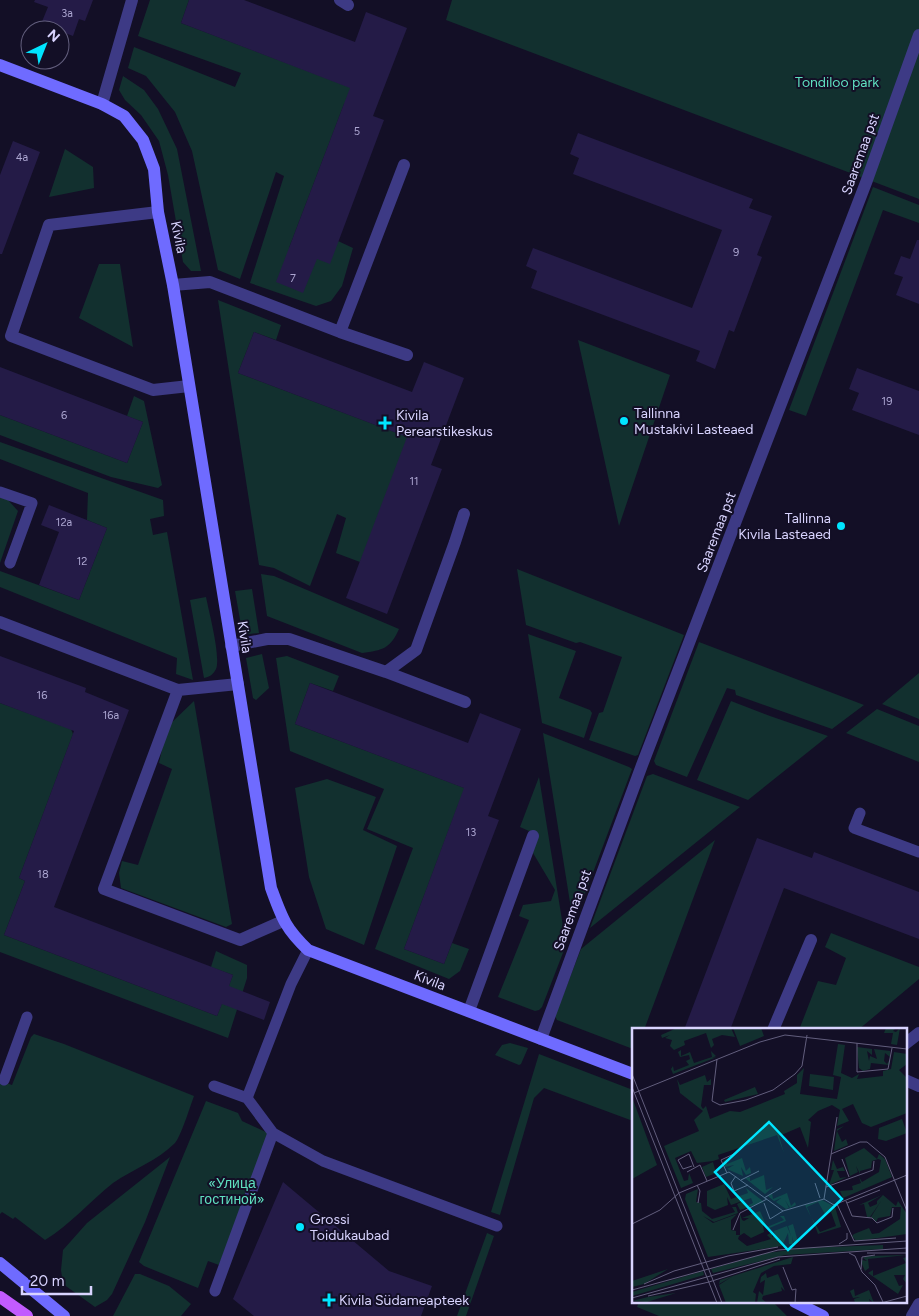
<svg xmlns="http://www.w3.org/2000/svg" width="919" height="1316" viewBox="0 0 919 1316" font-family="Figtree,sans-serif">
<rect width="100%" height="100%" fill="#130f26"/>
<path fill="#12302f" d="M150 0H189L181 23 360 91 344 104 289 248 338 241 353 248 342 286 331 301 316 306 250 283 284 176 276 172 240 279 218 270 192 151 175 112 146 76 128 68 134 47 235 87 241 73 138 36Z
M452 0H919V199L446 20Z
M123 76 144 90 158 109 177 149 201 271H191L183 262 168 175 159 141 141 115 125 100 119 90Z
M65 149 93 167 94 188 49 197Z
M873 187 919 205V223L883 210 806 416 789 410Z
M99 264H120L133 347 79 318Z
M218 300 281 325 276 340 254 332 238 373 418 441 360 562 336 553 346 518 337 514 310 586 274 568 259 565Z
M578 340 670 375 619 526Z
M134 396 144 401 162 485 158 488 111 477 0 435V415L127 463 143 422 127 416Z
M0 442 163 500 164 516 150 519 153 535 167 532 193 680 176 674 177 658 0 587V571L79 600 107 528 87 520 88 493 0 459Z
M0 497 8 500 18 511 0 563Z
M517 569 684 635 638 755 635 756 589 740 599 713 603 712 622 657 580 642 576 643 526 625Z
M261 574 274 576 399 629C390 649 383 650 362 653L267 616Z
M252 589 259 633 249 634 242 631 235 591Z
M206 597C209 612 221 657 216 669 213 675 209 677 204 678L190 600Z
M528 634 576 651 559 698 590 710 592 713 584 738 542 723Z
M699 642 864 705 832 729 736 695 735 690 727 688 687 777 656 765 654 761Z
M262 654 269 688 256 700 253 698 246 658Z
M287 656 339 676 333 691 310 683 295 724 475 792 458 805 404 949 444 964 452 943 469 949 460 971 449 979 375 949 413 848 367 829 384 789 290 751 276 658Z
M919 673V719L882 704Z
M194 701 232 924 226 927 121 888 119 873 122 861 138 865 172 769 159 763 167 727Z
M731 701 770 716 828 736 748 800 697 780Z
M0 703 71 729 73 734 19 878 25 881 4 935 217 1016 233 975 211 967 216 951 247 965V978L228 1038 0 952Z
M877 709 919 726V762L846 733Z
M543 733 629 767 632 769 574 923 572 915Z
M653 774 740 807 590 928 647 776Z
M539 777 566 945 542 1007 539 1010 535 1011 498 997 529 920 519 916 523 905 551 901 555 890 533 853 538 835 520 827Z
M327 779 376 797 363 830 397 846 364 945 326 929 309 877 295 788Z
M715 840 644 1030H633V1049L557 1020 555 1016 581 949Z
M831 933 919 967V979L858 1030H799L818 981 836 985 846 958 825 947Z
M34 1034 64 1044 194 1096C190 1107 181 1136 175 1143 157 1161 133 1169 113 1183 90 1201 70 1225 45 1240L15 1217 13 1219 2 1212 0 1214V1081L12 1085 31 1037Z
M510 1043 528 1048 521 1064 519 1065 495 1055 502 1045Z
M539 1054 633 1090V1121L544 1088 534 1098 500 1215 491 1212Z
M206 1101 238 1113 242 1121 270 1134 219 1265 208 1261 198 1288 144 1266 139 1262Z
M170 1157 145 1222 112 1294 107 1300 95 1307 63 1284 61 1270 63 1250 87 1223Z
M487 1233 494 1236 466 1316H457Z
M135 1274H140L169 1286 191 1304 181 1316H113Z
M639 1302H773L787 1316H659L637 1307Z"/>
<path fill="#241b47" d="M35 0H93L85 21 79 19 73 36 41 24 48 7 34 2Z
M189 0H244L355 42 366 12 407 28 373 116 384 120 330 264 317 259 303 293 276 282 350 88 181 23Z
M578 133 753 199 749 208 772 216 757 255 762 257 734 332 729 330 715 369 696 361 700 351 531 288 537 271 526 266 533 248 692 308 722 230 573 174 579 158 570 154Z
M13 141 40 152 2 254H0V175Z
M917 240H919V304L896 295 903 277 894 274 901 256 910 259Z
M254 332 412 392 424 362 464 378 431 465 442 469 387 614 346 598 407 437 238 373Z
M0 367 143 422 127 463 0 415Z
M857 368 919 391V435L852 410 859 393 849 389Z
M49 505 107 528 79 600 39 585 59 532 41 525Z
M0 656 86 688 85 692 129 710 54 907 233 975 229 986 270 1002 264 1020 222 1004 217 1016 4 935 25 881 19 878 74 731 0 703Z
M310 683 468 743 480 713 521 729 488 816 499 820 444 964 404 949 464 788 295 724Z
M757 838 812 858 814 852 919 892V939L784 888 730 1030H684Z
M283 1182 389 1271 432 1286 421 1316H254L233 1299Z"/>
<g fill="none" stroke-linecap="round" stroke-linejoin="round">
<path stroke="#3d3a85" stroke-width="11" d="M0 492 32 503 10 563
M860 813 854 828 919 852
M4 1080 27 1017
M214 1086 247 1098 291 984 308 950
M273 1133 323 1161 497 1226
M215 1291 273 1133 247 1098"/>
<path stroke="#3d3a85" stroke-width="12" d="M340 0 348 5
M102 104 132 0
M158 212 49 225 11 336 153 390 189 386
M173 285 210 282 340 332 407 355
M340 332 404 165
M0 622 178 690 238 684
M231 646 267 639H289L386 672 465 702
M386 672 416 650 455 542 464 514
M178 690 104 889 240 940 283 921
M469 1011 533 836
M773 1030 811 940
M541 1039 642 765 867 180 919 35
M905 1044 919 1033
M905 1080 919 1086
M912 1316 919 1304"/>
<path stroke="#6f6bff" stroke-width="12" d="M0 65 102 104 124 116 143 140 154 169 158 212 173 285 271 888C282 918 285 928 308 950L633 1074
M0 1263 64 1316
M795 1302 823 1316"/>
<path stroke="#c25bff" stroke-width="12" d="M0 1297 27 1316"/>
</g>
<g fill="#00e5ff" stroke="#130f26" stroke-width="2">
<circle cx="624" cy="421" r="5"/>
<path d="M382.5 415.5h5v5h5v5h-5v5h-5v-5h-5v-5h5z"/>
<circle cx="841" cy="526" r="5"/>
<circle cx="300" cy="1227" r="5"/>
<path d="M326.5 1292.5h5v5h5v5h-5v5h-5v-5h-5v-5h5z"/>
</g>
<g text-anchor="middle" stroke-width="4" stroke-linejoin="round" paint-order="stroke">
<g font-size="11" fill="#aca6d1">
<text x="67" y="17">3a</text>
<text x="357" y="135">5</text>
<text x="22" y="161">4a</text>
<text x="736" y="256">9</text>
<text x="293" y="282">7</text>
<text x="887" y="405">19</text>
<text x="64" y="419">6</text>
<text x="414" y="485">11</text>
<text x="64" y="526">12a</text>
<text x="82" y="565">12</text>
<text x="42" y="699">16</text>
<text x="111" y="719">16a</text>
<text x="471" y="836">13</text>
<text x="43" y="878">18</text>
</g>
<g font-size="14" fill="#5fe0c0" stroke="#130f26">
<text x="837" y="87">Tondiloo park</text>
<text x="232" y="1188">«Улица<tspan x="232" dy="16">гостиной»</tspan></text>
</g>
<g font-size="14" fill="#d9d4ff" stroke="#130f26">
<text transform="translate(860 154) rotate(-70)" y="5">Saaremaa pst</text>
<text transform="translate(179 237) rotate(78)" y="5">Kivila</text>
<text transform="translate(716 532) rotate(-69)" y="5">Saaremaa pst</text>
<text transform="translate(245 637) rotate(81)" y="5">Kivila</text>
<text transform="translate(572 910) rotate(-70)" y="5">Saaremaa pst</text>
<text transform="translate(430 980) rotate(21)" y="5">Kivila</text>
</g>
<g font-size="14" fill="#d9d4ff" stroke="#130f26" text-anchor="start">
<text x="634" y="418">Tallinna<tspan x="634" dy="16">Mustakivi Lasteaed</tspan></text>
<text x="396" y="420">Kivila<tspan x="396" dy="16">Perearstikeskus</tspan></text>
<text x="831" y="523" text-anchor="end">Tallinna<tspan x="831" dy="16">Kivila Lasteaed</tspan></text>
<text x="310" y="1224">Grossi<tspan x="310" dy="16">Toidukaubad</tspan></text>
<text x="339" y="1305">Kivila Südameapteek</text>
</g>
</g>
<g transform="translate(632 1028)">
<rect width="275" height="275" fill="#130f26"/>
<path d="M45 0H99L103 9 90 7 80 11 82 17 79 20 74 5 52 13 53 17 42 22 38 18 40 12 33 10 38 7 30 10 29 7ZM101 0H129L132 8 108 18ZM254 0H264L261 3 264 4 268 0 265 17 259 16 261 5H252ZM206 16 213 17 209 45 220 50 227 46 225 51 251 48V43L259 41 262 24 275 26V36L267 42 275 50V85L239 99 230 95 221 76 210 81 217 93 205 98 208 82 200 77 186 83 176 92 179 94 176 120 168 99 147 108 152 125 145 107 86 127 87 131 81 133 65 135 59 123 43 130 52 153 56 152 57 145 61 155 49 160 32 118 67 103 62 92 71 83 48 65 45 51 48 57 73 47 75 54 79 51V57H72L69 78 71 81 74 78 78 91 98 83 108 84 153 66 152 63 165 55V47L172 40 168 66 205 71 209 49 201 47ZM225 19 240 21V27L235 23 237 33 238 28 245 31 242 21 258 23V29L253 25 252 33 255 36 258 31 257 37 239 35 238 41 231 43 227 40ZM49 22V28L58 24 62 35 80 29 79 23 84 28 80 30 85 29 41 46 39 41 41 38 42 43 57 37 54 33 58 31 57 27 48 29 46 24ZM178 46 202 49 201 62 177 58ZM123 59 126 66 93 74 92 72ZM0 69 25 137 0 151ZM270 91 275 105 254 113 246 111 247 100ZM212 98 205 103 210 114 214 111 216 117 202 123 205 101ZM232 120 245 131 247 126 253 131 260 149 211 170 208 163 221 162 220 158 229 155 227 149 230 154 247 144 249 132 246 131 240 133 239 140 228 143V146L224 138 226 144 218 148 213 130ZM95 130V136L110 130 114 143 118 139 119 145 114 147 109 139 111 148 95 141 102 137 93 139 91 133ZM201 132 205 141 211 139 213 143H205L208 150 215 149 197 157 202 142H199ZM81 134 84 145 74 149 70 139ZM132 147 134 162 141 159 133 166 113 150 118 149V153ZM92 156 99 171 116 165 114 160 132 174 108 182 105 176 111 173 115 178 121 175 119 170 99 177 95 169 96 177 83 182 75 178V163ZM66 161 64 174 69 175 70 183 80 191 103 184 100 179H104L106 185 82 194 71 188 81 195 105 186 99 192V202L104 203V207H108V186L110 192 112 193 117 190H110L128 183 135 199 152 192 148 188H152L154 193 135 201 131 197 132 204 119 210 112 205 107 208 106 211 115 218 139 211 135 207 140 204V209L143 208 142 203 155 198 159 208 156 198 161 196 166 214 162 216 160 208 161 216H157L156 205 150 218 76 229 53 171 54 166ZM140 165 141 171 155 165 159 178 163 174 164 177 158 180 153 172 157 180 154 181 144 174 149 170 142 173 136 168ZM250 167 236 175 238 179 245 176V173L251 167 264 178 266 173 275 186V206L224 213 220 208 222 206 237 200 240 206 247 205 268 191 269 179H260L258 188 246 190 244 194 239 189 249 173 238 189H235L232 176 227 177ZM190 172 203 179 209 199 186 206 180 190 188 204 204 198 199 184 193 186 186 174 175 179 179 189 173 177ZM251 217V221L153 227 81 245 79 241 135 225 173 220ZM275 227 236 231 237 240 233 243 230 236V232L235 233 231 230 235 228ZM161 229 159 236 142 238 129 245 121 264 124 266 123 275H94L87 257 101 248 87 256 88 252ZM275 229V256L271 251 273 247H262L267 258 271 257 266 266 236 245 241 242V248L274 235 271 230ZM36 241 12 256 0 259V253ZM71 243 72 247 0 268V264ZM134 245 135 250 146 246 153 263 149 259 150 263 131 268 130 271 135 275H125L127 263 131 267 133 252 128 255 129 249ZM222 261 223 268 237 262 242 275 237 271 238 275H223L222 271 228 269 221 270 218 263ZM44 265 15 274 0 273 16 269Z" fill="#12302f"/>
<path fill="none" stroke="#625e7d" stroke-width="1" d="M225 15V44L256 41 260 20M85 31 80 73 88 77 114 72 141 62 163 46 170 38 175 7M0 46 90 275M0 59 85 275M2 65 128 14 153 7 275 21M199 126 228 114H235L253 129 275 183M210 131 217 149M60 138 51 141 46 132 57 126 62 139M55 144 68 137 75 153M95 145 89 132 104 125M104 148 99 155 102 163 116 157M109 152 127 143M183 155 188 170M65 157 68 163 66 175M194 159 241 142 242 133M132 170 149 160M192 171 202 177 275 147M192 171 205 89M214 173 220 188 240 190 245 195 260 189 261 180M132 175 138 191 151 183M215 175 248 162M205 176 222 213 264 210M0 196 28 182 47 165 97 144 151 183 192 171M101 202 108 185 135 171M207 216 215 211V205M217 225 223 228 230 244 243 257 251 274M235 225H275M151 239 160 262 164 261 163 275M229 241 230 229 243 227M12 256 42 243 96 228 146 219M0 262 146 222 275 213M16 268 77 254 148 231M0 270 146 229 275 220M249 275 275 268"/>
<path fill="#00e5ff" fill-opacity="0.15" stroke="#00e5ff" stroke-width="2.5" d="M137 94 210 171 156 222 83 144Z"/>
<rect width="275" height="275" fill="none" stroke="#d9d4ff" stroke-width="2.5"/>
</g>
<g transform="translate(45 45) rotate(43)"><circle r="24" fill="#130f26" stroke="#625e7d"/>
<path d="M0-4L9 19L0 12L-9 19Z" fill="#00e5ff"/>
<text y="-8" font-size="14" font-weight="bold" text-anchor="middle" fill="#d9d4ff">N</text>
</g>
<path d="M22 1286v8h69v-8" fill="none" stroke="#d9d4ff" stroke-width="2.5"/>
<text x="30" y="1286" font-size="15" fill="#d9d4ff" stroke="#130f26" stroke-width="4" paint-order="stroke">20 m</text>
</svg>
